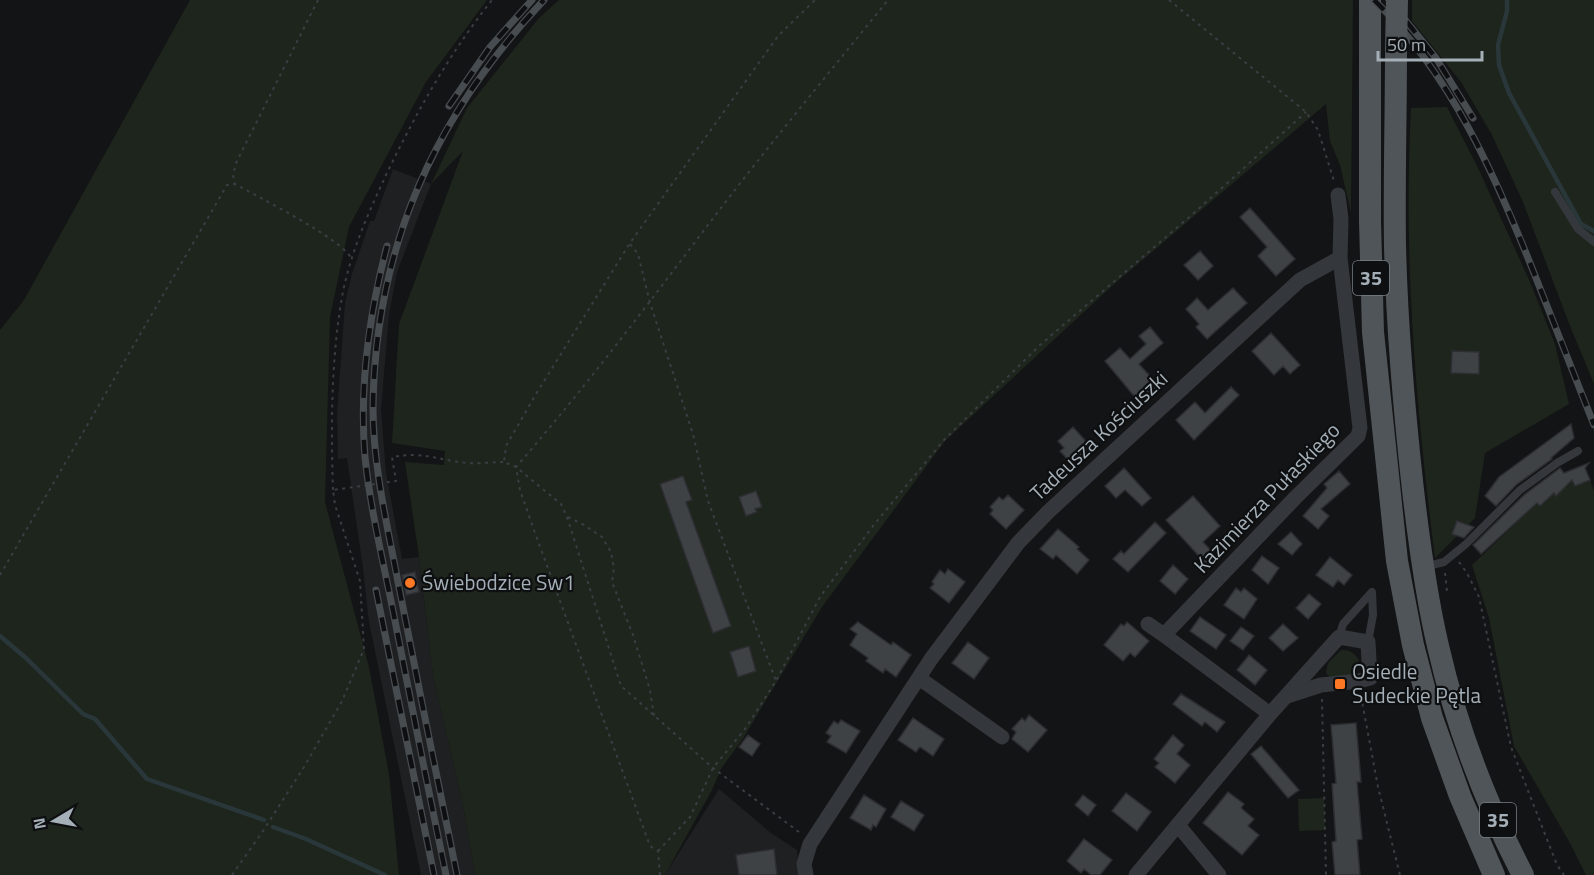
<svg xmlns="http://www.w3.org/2000/svg" width="1594" height="875" viewBox="0 0 1594 875" font-family="'Titillium Web',sans-serif">
<rect width="100%" height="100%" fill="#131415"/>
<path fill="#1f2022" d="M393 169 431 184 397 272 389 315 381 409 386 473 402 559 419 557 433 676 463 805 475 875H421L369 622 363 568 347 458 338 459 337 414 345 303 352 274 370 221H374Z
M719 789 771 833 797 850 799 875H665Z"/>
<path fill="#1e251d" d="M190 0H487L426 82 349 227 330 317 325 502 369 667 389 774 399 875H0V330L24 300Z
M559 0H1353L1351 213 1340 165 1330 141 1326 104 1112 286 945 441 822 607 744 737 721 769 712 790 665 875H475L463 805 433 676 419 557 405 462 444 465 445 451 392 443 399 324 463 151 431 184 467 108 539 18Z
M1412 0H1594V384L1570 326 1523 202 1492 135 1461 82 1412 21Z
M1447 107 1479 170 1530 282 1555 344 1569 404 1485 453 1475 518 1435 558C1416 407 1403 260 1411 108Z
M1590 480 1594 491V875H1586L1571 845 1514 746 1489 618 1472 565 1537 503 1554 493 1556 495 1572 481 1575 486Z
M1341 650C1351 649 1358 655 1360 664L1355 674 1331 678 1326 673 1328 663Z
M1324 798 1325 830 1299 831 1298 799Z"/>
<g fill="none" stroke-linecap="round" stroke-linejoin="round">
<path stroke="#29373a" stroke-width="4.5" d="M1507 0V11L1498 45 1499 65 1509 93 1581 224 1594 231
M0 636 26 658 83 714 95 719 147 779 264 820
M273 827 306 839 385 875"/>
</g>
<path fill="#3f4245" stroke="#2d2e32" stroke-width="1.5" d="M1250 208 1295 259 1276 276 1258 256 1267 247 1240 217Z
M1200 251 1213 266 1198 280 1184 265Z
M1233 288 1247 303 1207 339 1196 327 1199 324 1186 309 1197 298 1208 310Z
M1150 327 1163 343 1139 364 1158 385 1139 402 1105 361 1120 348 1130 359 1146 344 1139 336Z
M1271 333 1300 365 1290 374 1283 366 1274 375 1252 351Z
M1452 351 1479 352V374L1451 373Z
M1231 387 1239 395 1194 440 1176 420 1195 402 1205 413Z
M1571 424 1574 438 1551 458 1552 459 1516 485 1496 506 1485 496 1499 477Z
M1073 427 1091 447 1072 464 1060 451 1064 448 1058 441Z
M1589 463 1585 468 1590 480 1575 486 1572 480 1556 496 1554 493 1540 506 1537 503 1481 554 1473 545 1524 495 1560 468 1564 473Z
M1124 468 1151 498 1142 506 1125 490 1116 498 1105 486Z
M1339 471 1350 484 1321 509 1329 516 1318 529 1303 516 1327 488 1324 484Z
M683 476 692 500 686 502 731 626 713 633 660 484Z
M756 491 762 507 755 509 757 512 746 516 739 497Z
M1008 495 1024 510 1006 529 990 514 993 510 990 507 999 497 1003 500Z
M1193 496 1220 526 1203 542 1217 557 1208 566 1166 520Z
M1457 521 1474 527 1464 538 1452 534Z
M1155 522 1166 533 1128 572 1113 559 1121 551 1124 554Z
M1058 529 1079 547 1077 549 1089 560 1077 574 1056 555 1053 559 1040 549Z
M1291 532 1302 544 1292 555 1278 544Z
M1262 556 1279 568 1268 584 1252 570Z
M1330 557 1352 575 1344 585 1338 580 1333 587 1316 575Z
M1173 565 1188 579 1175 594 1160 581Z
M948 569 965 582 949 603 930 588 934 584 932 582 940 570 945 574Z
M415 572 419 592 406 595 402 575Z
M1236 588 1241 592 1244 588 1257 599 1244 619 1224 605Z
M1309 594 1321 604 1308 619 1296 608Z
M1200 617 1226 635 1216 649 1190 631Z
M858 622 891 645 893 642 911 655 896 677 885 669 883 673 866 661 868 658 850 645 857 634 850 629Z
M1127 622 1149 641 1135 657 1130 653 1123 661 1104 645 1121 624 1124 626Z
M1283 624 1298 638 1283 651 1269 638Z
M1241 627 1254 636 1243 650 1230 641Z
M968 642 989 658 974 679 952 663Z
M749 646 756 671 738 677 730 652Z
M1249 655 1267 670 1255 685 1237 670Z
M1181 694 1225 722 1217 732 1205 722 1202 726 1173 704Z
M1029 715 1047 730 1028 752 1012 739 1016 732 1012 729 1022 718 1025 721Z
M913 718 944 739 933 756 920 747 916 752 898 740Z
M841 720 860 731 846 753 827 742 831 736 826 733 834 721 838 724Z
M1356 723 1361 782H1357L1362 839 1357 840 1360 875H1335L1332 842 1336 841 1332 784 1336 783 1331 725Z
M748 735 760 744 752 756 739 747Z
M1173 735 1184 745 1177 754 1190 765 1175 783 1155 767 1159 763 1154 759Z
M1261 746 1299 790 1288 798 1251 754Z
M1228 792 1244 804 1241 808 1254 819 1248 826 1259 835 1242 855 1203 823Z
M1126 793 1151 812 1137 831 1112 811Z
M864 795 886 809 876 827 873 825 871 830 850 818Z
M1083 795 1096 805 1088 816 1075 805Z
M901 801 924 815 914 831 891 817Z
M1084 839 1112 860 1100 875H1091L1084 869 1081 873 1067 861Z
M774 849 777 875H739L736 855Z"/>
<g fill="none" stroke-linecap="round" stroke-linejoin="round">
<path stroke="#3a3e42" stroke-width="2" stroke-dasharray="3 4.5" stroke-linecap="butt" d="M318 0 236 163 233 175 235 184C258 197 342 239 351 258
M1169 0 1306 112 1318 130 1334 181
M630 244 638 254 650 303 693 434 708 501 776 681
M333 490C331 428 331 364 341 303 348 258 367 216 386 175 416 113 449 54 492 0
M568 517 584 525 602 537 611 552 614 568 612 582 633 635 650 690 654 716
M1459 562 1467 573 1479 597 1511 747 1557 865 1564 875
M1445 573 1447 592
M0 575 227 185 235 184
M1361 696 1378 787 1400 875
M1322 699 1326 875
M799 832 713 768 621 686 567 517 561 504 516 467 504 462 506 446 536 394 630 243 778 36 815 0
M658 851 690 817 713 768 745 729 776 681 820 597 873 526 944 440 1040 345 1194 213 1306 112
M232 875 263 831 304 767 342 701 364 649 360 581 335 505 333 490 396 481 392 457C424 451 437 460 467 463 479 464 492 462 504 462
M660 875 658 851 650 846 535 533 520 490 516 467C585 388 648 304 711 221 768 146 829 73 888 0"/>
<path stroke="#34373b" stroke-width="8" d="M1555 192 1578 229 1594 242
M1424 567 1444 562 1466 544 1520 490 1557 463 1578 451
M1339 637 1343 624 1372 592 1373 615 1368 642"/>
<path stroke="#34373b" stroke-width="15" d="M1148 624 1164 635
M919 678 1002 737
M1270 714 1164 635 1295 498 1358 436 1360 428 1340 258 1341 219 1338 195
M1178 825 1219 875
M806 875 804 864 810 844 931 659 1018 543 1048 512 1300 280 1340 258
M1136 875 1270 714 1339 637 1368 642 1370 678 1359 681 1321 685 1287 696"/>
<path stroke="#50555a" stroke-width="22" d="M1370 0V221L1373 332 1397 561 1413 645 1432 718 1460 796 1494 875
M1396 51C1396 116 1394 181 1395 246 1397 328 1404 409 1413 490 1419 542 1426 595 1438 646 1456 725 1486 804 1523 875"/>
<defs>
<path id="rail" d="M1374 0C1451 74 1495 175 1534 273 1554 323 1574 374 1594 425
M1389 0 1436 58 1473 118
M449 106 490 47 532 0
M387 246C369 315 359 385 365 457 371 515 386 573 397 631 413 712 429 794 446 875
M376 590 434 875
M457 875C437 777 417 680 398 582 387 524 373 466 373 407 375 247 435 115 544 0"/>
</defs>
<use href="#rail" stroke="#474c50" stroke-width="7"/>
<use href="#rail" stroke="#0e0f10" stroke-width="4.5" stroke-dasharray="14" stroke-linecap="butt"/>
<path stroke="#50555a" stroke-width="22" d="M1396 51 1397 0"/>
</g>
<g fill="#fd7824" stroke="#0e0f10" stroke-width="2">
<circle cx="410" cy="583" r="6"/>
<rect x="1334" y="678" width="12" height="12" rx="3"/>
</g>
<g text-anchor="middle" stroke-width="4.5" stroke-linejoin="round" paint-order="stroke">
<g fill="#0e0f10" stroke="#777f85" stroke-width="1.5">
<rect x="1353" y="261" width="36" height="34" rx="4.5"/>
<rect x="1480" y="803" width="36" height="34" rx="4.5"/>
</g>
<g font-size="20" font-weight="bold" fill="#a4afb7">
<text x="1371" y="285">35</text>
<text x="1498" y="827">35</text>
</g>
<g font-size="21" fill="#a4afb7" stroke="#0e0f10">
<text transform="translate(1099 436) rotate(-43)" y="7">Tadeusza Kościuszki</text>
<text transform="translate(1267 498) rotate(-46)" y="7">Kazimierza Pułaskiego</text>
</g>
<g font-size="21" fill="#a4afb7" stroke="#0e0f10" text-anchor="start">
<text x="422" y="590">Świebodzice Sw1</text>
<text x="1352" y="679">Osiedle<tspan x="1352" dy="24">Sudeckie Pętla</tspan></text>
</g>
</g>
<g transform="translate(54 821) rotate(260)" stroke="#0e0f10" stroke-width="4.5" paint-order="stroke">
<path d="M0-4.5L10 22L0 15L-10 22Z" fill="#a4afb7"/>
<text y="-9" font-size="16" font-weight="bold" text-anchor="middle" fill="#a4afb7">N</text>
</g>
<path d="M1378 51v9h104v-9" fill="none" stroke="#a4afb7" stroke-width="3"/>
<text x="1387" y="51" font-size="18" fill="#a4afb7" stroke="#0e0f10" stroke-width="4.5" paint-order="stroke">50 m</text>
</svg>
